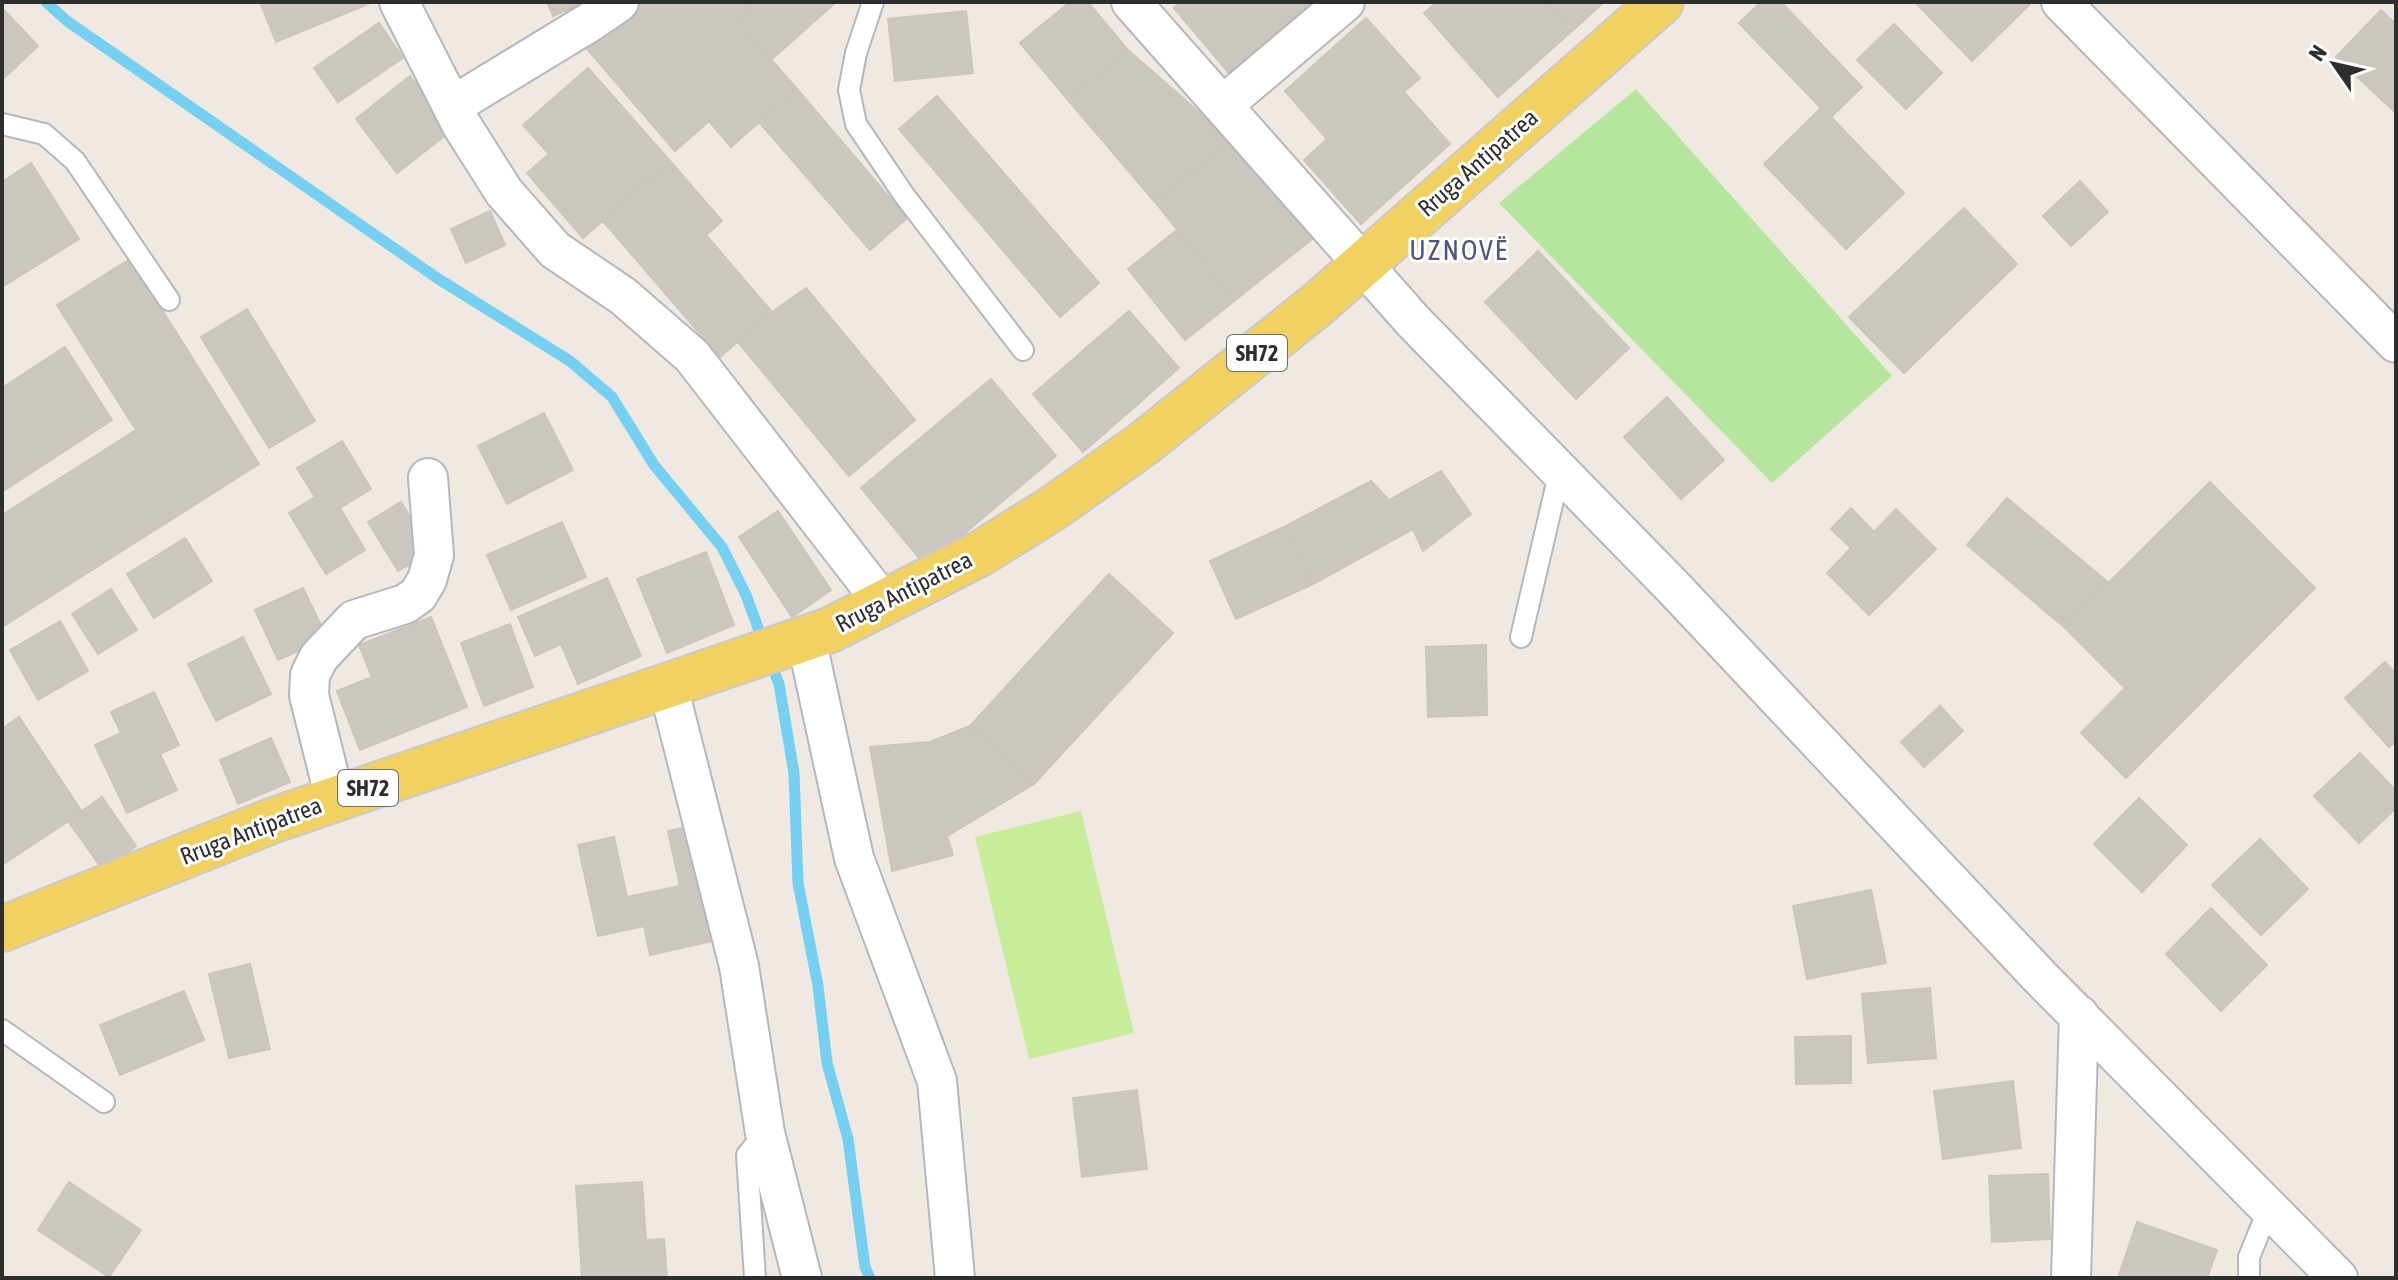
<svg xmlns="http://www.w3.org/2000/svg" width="2398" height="1280" viewBox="0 0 2398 1280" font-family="'Asap Condensed',sans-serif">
<rect width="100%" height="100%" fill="#efe9e1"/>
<path fill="#b6e59e" d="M1636 89 1892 376 1772 483 1499 203Z"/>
<path fill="#c9ec9a" d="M1081 811 1134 1033 1029 1059 975 837Z"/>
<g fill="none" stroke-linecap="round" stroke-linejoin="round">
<path stroke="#75cff0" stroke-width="11" d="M46 2 67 21 437 278 570 361 612 397 654 465 722 547 746 595 764 644
M770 661 779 684 794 773 798 883 818 986 827 1063 848 1139 865 1267 870 1278"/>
</g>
<path fill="#cbc7bf" stroke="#cbc5ba" stroke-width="2" d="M260 2H367L368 4 276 42Z
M547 2H586L553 16Z
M629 2H756L736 19 797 89 731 147 709 121 675 151 582 43Z
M756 2H836L772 59 736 19Z
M1070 2H1088L1128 50 1068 100 1020 43Z
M1180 2H1311L1229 73 1174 8Z
M1437 2H1546L1572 31 1498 97 1424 13Z
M1546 2H1604L1572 31Z
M1761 2H1781L1862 87 1831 117 1904 193 1846 249 1764 164 1821 108 1739 23Z
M1915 2H2030L2031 3 1972 61Z
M2 8 38 46 2 80Z
M2381 10 2396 24V113L2336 57Z
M966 11 973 73 895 81 888 19Z
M1366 18 1420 78 1404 92 1450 144 1361 224 1304 160 1327 139 1285 91Z
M379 23 403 58 338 102 314 68Z
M1894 24 1942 73 1906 109 1857 60Z
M1128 50 1231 140 1155 202 1068 100Z
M588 68 670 161 583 238 527 173 549 154 523 125Z
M410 76 452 130 397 173 356 119Z
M797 89 907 218 870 250 759 122Z
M937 96 1099 283 1060 317 899 129Z
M1231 140 1312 239 1234 301 1155 202Z
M670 161 722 221 706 235 772 312 720 357 602 220Z
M31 163 79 239 2 287V182Z
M2080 181 2108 212 2071 246 2043 216Z
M1964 208 2017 264 1904 373 1849 317Z
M490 211 505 245 466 263 451 229Z
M1177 230 1234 301 1185 340 1128 269Z
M1538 251 1629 348 1576 399 1485 302Z
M130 259 259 464 2 627V515L136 430 57 305Z
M806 288 915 420 849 476 738 342 772 312Z
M247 309 315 421 269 448 201 337Z
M1129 311 1179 368 1083 452 1033 394Z
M65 347 112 420 2 492V388Z
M991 379 1056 456 926 566 861 488Z
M1667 397 1724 460 1681 499 1624 437Z
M544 413 573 470 507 504 478 446Z
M342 441 371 489 340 508 365 550 326 574 289 513 315 497 297 468Z
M1441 471 1471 514 1423 551 1413 529 1313 584 1286 526 1371 481 1389 500Z
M2210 482 2315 588 2126 778 2081 733 2125 688 2064 627Z
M2007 498 2109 583 2064 627 1967 545Z
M401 502 431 552 398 571 368 522Z
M1851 508 1874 532 1896 509 1936 549 1869 615 1827 573 1851 548 1831 529Z
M778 511 831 590 792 617 739 537Z
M562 522 586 577 511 610 487 555Z
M1286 526 1313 584 1236 619 1210 561Z
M185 538 212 581 154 618 127 574Z
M706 552 734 625 667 653 637 579Z
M1109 574 1173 633 1034 784 970 726Z
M607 578 641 656 578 684 561 644 535 656 518 617Z
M303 588 327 638 278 660 255 610Z
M111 589 137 630 98 654 72 614Z
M431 617 467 707 360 750 337 691 372 677 359 645Z
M60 621 88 671 38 700 10 650Z
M510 624 533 687 484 706 461 643Z
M243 637 271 694 216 721 188 664Z
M1486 645 1487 715 1428 717 1426 647Z
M2385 662 2396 674V741L2389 747 2345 698Z
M154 692 179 745 160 754 177 790 127 813 95 745 121 733 111 712Z
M1940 706 1963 731 1924 767 1901 742Z
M19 717 82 812 2 865V729Z
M970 726 1034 784 947 836 953 855 892 871 870 747 930 742Z
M271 738 290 782 238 804 220 760Z
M2360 753 2396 791V808L2359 843 2314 796Z
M102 797 136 846 103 870 68 821Z
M2139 798 2187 845 2142 892 2094 844Z
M687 827 712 941 650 955 644 926 598 936 578 845 614 837 627 897 680 886 668 831Z
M2260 839 2308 889 2261 935 2212 885Z
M1871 890 1886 963 1807 979 1793 906Z
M2211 908 2267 965 2221 1011 2166 954Z
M250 964 270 1049 229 1058 209 974Z
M1930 988 1936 1058 1868 1063 1862 994Z
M184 991 204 1040 120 1075 100 1025Z
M1851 1036V1083L1796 1084 1795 1037Z
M2013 1081 2021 1148 1943 1159 1934 1091Z
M1137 1090 1147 1169 1082 1177 1073 1098Z
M2048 1174 2050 1239 1992 1242 1989 1176Z
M69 1182 141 1230 109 1277 38 1230Z
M642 1182 646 1240 664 1239 667 1278H582L576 1186Z
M2137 1222 2217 1250 2207 1278H2118Z"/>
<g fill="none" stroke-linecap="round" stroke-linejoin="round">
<defs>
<path id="lane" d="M873 2 856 53 849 90 856 124 904 195 1023 350
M2 124 44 134 75 161 169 300
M1521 637 1560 470
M2 1030 104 1102
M755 1278 747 1155 765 1133
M2249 1278V1257L2269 1208"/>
<path id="street" d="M399 2 461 124 504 192 555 250 623 296 692 356 885 605
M1131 2 1413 321 1672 586 2040 977 2338 1278
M2061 2 2396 343
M1223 105 1345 2
M452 106 590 22 619 2
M806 638 854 858 937 1081 955 1278
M668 686 739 966 765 1133 802 1278
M335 799 309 695 310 675 319 657 354 620 405 604 418 595 427 580 434 555 428 478
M2071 1278 2079 1015"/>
<path id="primary" d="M2 929 274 820 830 630 981 553 1053 508 1143 444 1318 304 1661 2"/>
</defs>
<use href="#lane" stroke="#b4b7c1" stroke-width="24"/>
<use href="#street" stroke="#b4b7c1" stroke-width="42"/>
<use href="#primary" stroke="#c9c9c9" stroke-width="48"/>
<use href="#lane" stroke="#fff" stroke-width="20"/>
<use href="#street" stroke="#fff" stroke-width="38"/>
<use href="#primary" stroke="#f2d163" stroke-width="44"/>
</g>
<g text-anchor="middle" stroke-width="6" stroke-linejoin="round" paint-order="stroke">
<g fill="#fff" stroke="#6d6d6d" stroke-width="2">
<rect x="1227" y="335" width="60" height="36" rx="6"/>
<rect x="338" y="770" width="60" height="36" rx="6"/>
</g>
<g font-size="22" font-weight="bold" fill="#2e2e2e">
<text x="1257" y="361">SH72</text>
<text x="368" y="796">SH72</text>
</g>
<g font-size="24" fill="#2e2e2e" stroke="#fff">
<text transform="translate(1478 163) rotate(-41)" y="8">Rruga Antipatrea</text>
<text transform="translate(904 592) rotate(-27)" y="8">Rruga Antipatrea</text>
<text transform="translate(251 831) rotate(-21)" y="8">Rruga Antipatrea</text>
</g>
<g font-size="28" letter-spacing="2" fill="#4d5680" stroke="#fff">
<text x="1459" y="260">UZNOVË</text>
</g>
</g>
<rect width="2398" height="1280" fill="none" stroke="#2e2e2e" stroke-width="8"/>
<g transform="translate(2334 64) rotate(304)" stroke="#ffffff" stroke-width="6" paint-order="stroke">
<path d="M0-6L14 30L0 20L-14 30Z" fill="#2e2e2e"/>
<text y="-12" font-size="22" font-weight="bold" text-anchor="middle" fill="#2e2e2e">N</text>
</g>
</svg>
